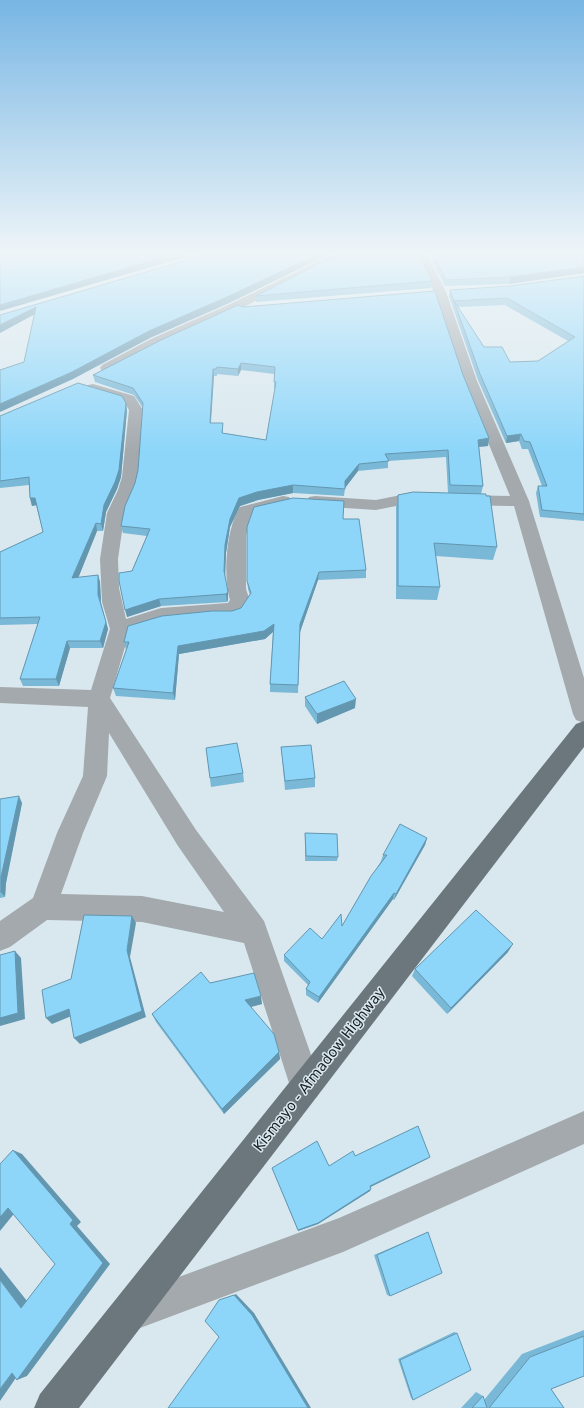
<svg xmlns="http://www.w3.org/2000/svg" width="584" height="1408" viewBox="0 0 584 1408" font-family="'DejaVu Sans',sans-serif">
<rect width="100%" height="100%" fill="#d9e8ef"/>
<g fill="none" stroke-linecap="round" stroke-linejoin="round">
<path fill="#a3a9ac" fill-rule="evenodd" d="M331 255H346L345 257 331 262 236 311 161 345 112 371H102L100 368 102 365 151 339 228 305Z
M417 255H427L446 292 477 381 529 501 584 678V723L576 720 573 714 514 506 460 505 454 504 452 500 454 496 460 495 510 496 463 381 434 292Z
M93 384 134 396 143 410 139 467 136 486 124 517 118 559 119 588 126 619 161 608 228 603 230 600C223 577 226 528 240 507L283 496 289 497 291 501 289 505 253 514 246 535V589L250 601 240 615 233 617H213L163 622 129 633 110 698 196 830 264 921 322 1086 317 1097 306 1102 295 1097 290 1086 244 943 142 922 47 920 10 947 0 951V921L33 898 57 833 83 776 88 707 0 703V687L91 690 110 629 102 602 100 559 107 513 118 490 122 477 129 410 124 402 88 391 86 388 88 385ZM109 733 178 846 224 912 142 896 61 894 83 833 107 776Z
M411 493 432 495 434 499 432 503 426 504 411 503 376 510 315 506 309 505 307 501 309 497 315 496 376 500Z
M584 1111V1144L343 1252 132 1331 119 1325 113 1312 119 1299 339 1218Z"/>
<path fill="#6c777d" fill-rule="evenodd" d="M584 721V747L79 1408H34L40 1394 576 724Z"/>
</g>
<path fill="#79b8d7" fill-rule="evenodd" d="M429 255H584V273L509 284 445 286Z
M584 276V521L540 517 536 493 538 486H542L528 449H522L519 441 506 443 478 380 449 296 450 290 510 286ZM505 305 568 341 538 361 510 362 484 347 458 307Z
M432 281 431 288 256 302V296Z
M161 340 463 375 489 438 488 446 479 447 483 486 481 494 497 547 493 560 436 556 440 587 437 600 396 599V507L398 495 448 493 446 457 388 461V468L358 471 345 488 344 496 293 493 258 500 240 506 230 527 226 553 225 576 228 600 227 602 161 606 127 617 132 571 147 536 123 533 121 526 135 483 138 470 143 408 134 395 95 382 93 375ZM241 370 274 374V389H275L266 440 223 433V423H211L214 376H217V374L238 376Z
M127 410 121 477 117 489 106 512 103 531H97L78 578 98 575 100 582 101 602 108 629 103 648H70L59 686H23L20 679 38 624 0 625V552L43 532 36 505 32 506 30 498 29 485 0 488V416Z
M343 519 366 570V578L318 580 300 632 298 693 270 692V684L273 632 265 639 179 654 175 700 116 696 113 688 127 650H126L124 642 241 608 250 595 248 589 247 581Z
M305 697 355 708 317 724 305 706Z
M281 747 315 778V787L285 790 282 756Z
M206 748 243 773 244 782 211 787Z
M0 799 22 803 6 883 5 897 0 898Z
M305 833 338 857 337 861H305Z
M427 838 425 845 394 900 393 899 318 1003 306 995V989L308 985 284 961V955L322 939 342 926 381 861 383 855Z
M508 952 447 1014 412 976 415 969Z
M210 983 262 1004 251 1007 279 1052 280 1059 224 1114 156 1022 152 1014Z
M355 1156 430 1157 427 1159 371 1187 370 1191 318 1224 298 1231 272 1168 329 1166Z
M428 1232 390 1296 387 1295 374 1255Z
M584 1330V1376L551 1389 564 1408H461L476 1392 483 1396 484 1400 522 1354Z
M454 1332 457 1333 413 1400 411 1398 398 1359Z"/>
<path fill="#6396af" d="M171 255H192L0 311V305Z
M316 255H328L227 304 150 338 73 379 0 412V404L149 331Z
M584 267V273L509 284 510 277Z
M36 307 37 313 0 333V325Z
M241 363V370L238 376V369Z
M213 369 214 376 210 430V423Z
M126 403 127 410 121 477 117 489 106 512 103 531 101 524 104 505Z
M521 434 519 441 506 443 507 436Z
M489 438 488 446 476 447 478 440Z
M359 464 358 471 345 488V481Z
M293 485V493L258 500 240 506 230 527 226 553 225 579 224 571 225 545 230 519 239 498 257 492Z
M30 498H35L37 505 32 506Z
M96 523 97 531 75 586 72 578Z
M319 572 318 580 300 632 298 693 300 624Z
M98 575 100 582 101 602 98 595Z
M228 592V600L227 602 226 594Z
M159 599 161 606 127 617 125 610Z
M106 622 108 629 103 648 100 641Z
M274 624V631L265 639 179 654 175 700 173 693 178 646Z
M67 641 70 648 59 686 56 679Z
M356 699 355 708 317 724V714Z
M19 796 22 803 6 883 5 897 1 892V877Z
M427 838 425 845 394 900 396 894Z
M394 893 393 899 318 1003 319 997Z
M132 916 136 923 130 957 146 1017 80 1044 74 1038 127 950Z
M513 944 508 952 447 1014 451 1008Z
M15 951 21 958 25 1019 0 1026V1018Z
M261 996 262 1004 246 1008 245 1000Z
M69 1009 74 1015 52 1024 46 1018Z
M279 1052 280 1059 224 1114 222 1109Z
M13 1150 22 1154 81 1222 77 1226 110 1264 27 1376 17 1380 70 1224Z
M430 1157 427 1159 368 1188 370 1186Z
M371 1189 370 1191 318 1224 298 1231V1230Z
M8 1208 17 1210 0 1231V1217Z
M0 1267 31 1306 21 1308 0 1280Z
M236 1294 254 1313 311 1408H308L234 1295Z
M22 1369 0 1401V1389L12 1373Z"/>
<path fill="#8dd6fa" stroke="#6396af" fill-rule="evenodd" d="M0 255H171L0 305Z
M204 255H316L227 297 149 331 72 372 0 404V370L24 362 36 307 0 325V315Z
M339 255H419L432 281 256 296 332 257Z
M433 255H584V267L510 277 446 280Z
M584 276V514L542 510 538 486H547L530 442 524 441 521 434 507 436 480 374 450 290 510 286ZM507 298 575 337 538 361 510 362 502 347H484L454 301Z
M435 291 463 375 489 438 478 440 483 486 450 485 448 450 385 454 389 461 359 464 345 481V489L293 485 257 492 239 498 230 519 225 545 224 571 228 592 226 594 159 599 125 610 119 581V573L132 571 150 529 121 526 125 506 135 483 138 470 143 403 133 388 93 375 161 340 238 305 243 307ZM241 363 275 367 274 382H276L266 440 222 433 223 423H210L213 369H216L217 367 238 369Z
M78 383 122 396 126 403 119 470 115 482 104 505 101 524 96 523 72 578 98 575V595L106 622 100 641H67L56 679H20L40 617 0 618V552L43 532 35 498H30L29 477 0 481V416Z
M413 492 486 494V496H490L497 547 434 543 440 587 398 586V495Z
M293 498 344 501 343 519H359L366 570 319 572 300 624 298 685 270 684 274 624 264 631 178 646 173 693 113 688 129 642H124L128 626 162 616 212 611H232L241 608 251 593 247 581V527L254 507Z
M344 681 356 699 317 714 305 697Z
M237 743 243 773 210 778 206 748Z
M311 745 315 778 285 781 281 747Z
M19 796 1 877V892H0V799Z
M400 824 427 838 396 894 394 893 319 997 306 989 310 982 284 955 310 928 322 939 341 914 342 926 371 876 387 855H383Z
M305 833 337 834 338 857 306 856Z
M476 910 513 944 451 1008 415 969Z
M84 915 132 916 127 950 142 1011 74 1038 69 1009 46 1018 42 990 71 979Z
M15 951 18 1013 0 1018V955Z
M201 972 210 983 254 973 261 996 245 1000 274 1034 279 1052 222 1109 152 1014Z
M418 1126 430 1157 370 1186 371 1189 318 1223 298 1230 272 1168 317 1141 329 1166 353 1151 355 1156Z
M13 1150 73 1220 70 1224 103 1263 17 1380 12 1373 0 1389V1280L21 1308 55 1264 8 1208 0 1217V1164Z
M428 1232 442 1273 390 1296 377 1255Z
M234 1295 252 1315 308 1408H168L219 1337 205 1321 219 1300Z
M457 1333 471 1370 413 1400 400 1360Z
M584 1336V1376L551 1389 564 1408H489L530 1357Z
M483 1396 487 1408H472Z"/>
<linearGradient id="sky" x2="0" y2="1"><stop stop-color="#78b6e4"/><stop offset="0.56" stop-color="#eef5f8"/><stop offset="1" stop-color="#eef5f8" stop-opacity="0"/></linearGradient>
<rect width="584" height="452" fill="url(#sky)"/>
<g text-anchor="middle" stroke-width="3" stroke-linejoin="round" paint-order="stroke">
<g font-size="14" fill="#181d20" stroke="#d9e8ef">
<text transform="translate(319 1069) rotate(-52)" y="5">Kismayo - Afmadow Highway</text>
</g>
</g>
</svg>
